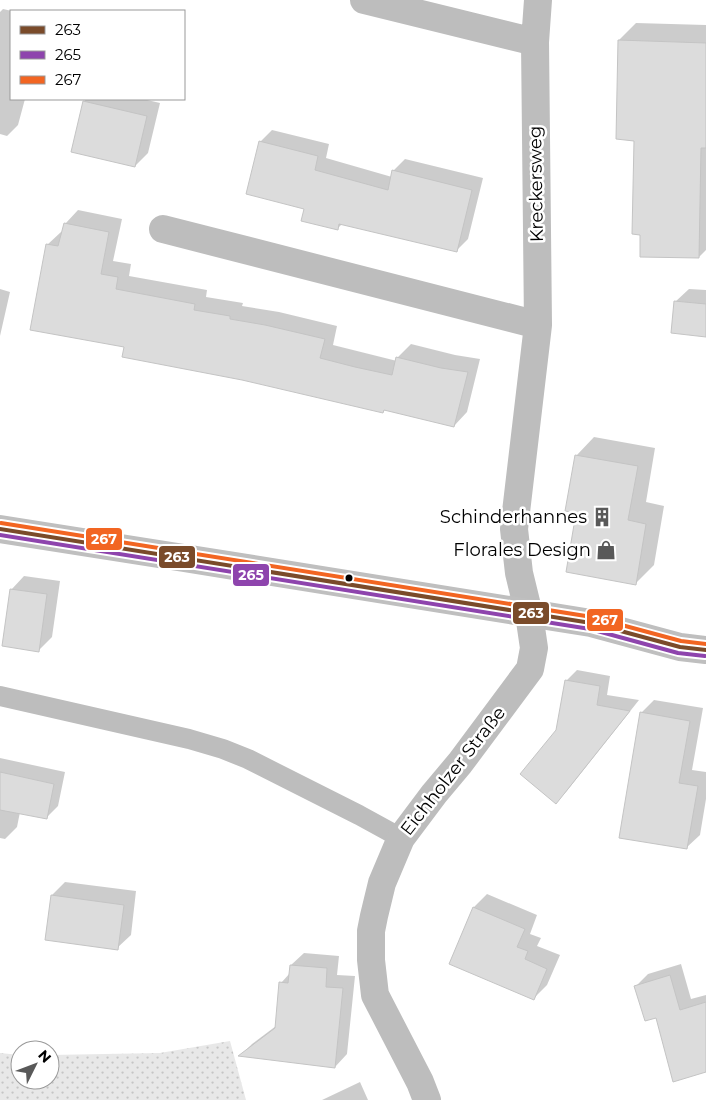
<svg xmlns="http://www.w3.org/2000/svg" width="706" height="1100" viewBox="0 0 706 1100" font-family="Montserrat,sans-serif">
<defs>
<pattern id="grass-dots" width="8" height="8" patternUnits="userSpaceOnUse" patternTransform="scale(1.25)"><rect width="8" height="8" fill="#e8e8e8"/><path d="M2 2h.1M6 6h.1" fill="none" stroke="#c5c5c5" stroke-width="1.8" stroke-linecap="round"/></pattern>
</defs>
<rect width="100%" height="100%" fill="#fff"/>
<path fill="url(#grass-dots)" d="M230 1041 246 1100H0V1053L20 1055V1080H50V1055L160 1053Z"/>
<path fill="#0003" d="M3 9 12 11H11V99H25L18 125 7 136 0 134V12Z
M636 23 706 25V250L699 257 635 140 619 40Z
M87 99H143L160 103 148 153 135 166 84 101Z
M272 130 329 144 326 158 392 177 393 171 405 159 483 178 468 239 456 251 343 223 337 229 305 208 260 142Z
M78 210 122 219 113 261 131 264 129 276 207 290 206 297 243 303 242 306 279 312 337 326 333 345 397 361V358L411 344 455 355 480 359 467 412 454 426 385 409 383 412 125 346 47 245 61 232H63L65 224Z
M0 289 10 292 0 336Z
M689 289 706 290V336L675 302Z
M594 437 655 448 646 502 664 506 654 565 636 583 578 512 576 456Z
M24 576 60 581 52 637 39 650 11 590Z
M577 670 610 676 607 695 639 700 566 792 556 802 557 730 566 681Z
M654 700 703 708 692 770 706 772V799L700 835 686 848 641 713Z
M0 758 65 772 58 806 46 818 20 812 17 827 5 839 0 838Z
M65 882 136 891 131 935 117 948 52 895Z
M487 894 537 915 530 934 541 938 537 946 560 955 547 985 534 998 451 963 474 907Z
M304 953 339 956 337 975 355 976 347 1054 335 1067 241 1055 252 1044 276 1026 281 983 290 973 291 965Z
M681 964 691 999 706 995V1071L657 1016 636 986 648 974Z
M360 1082 368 1100H322Z"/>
<path fill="#dcdcdc" stroke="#c4c4c4" d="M618 40 706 43V148H701L699 258 640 257V235L632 234 634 141 616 139Z
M83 101 147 116 135 167 71 152Z
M259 141 318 156 315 170 388 190 392 170 472 190 457 252 339 224 338 230 301 221 304 209 246 194Z
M64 223 109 232 101 274 118 277 116 289 195 304 194 310 230 316V319L265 325 325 339 320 358 355 367 392 375 396 357 441 368 468 372 454 427 384 410 383 413 242 380 122 357 124 347 30 330 46 244 58 246Z
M674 301 706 304V337L671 333Z
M575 455 638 466 628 520 646 524 636 585 566 572 576 513 565 511Z
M10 589 47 594 39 652 2 646Z
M565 680 600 686 597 705 630 711 556 804 520 774 556 730Z
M640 712 690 721 679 783 698 786 687 849 619 838Z
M0 772 54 784 47 819 0 810Z
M51 895 124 905 118 950 45 940Z
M473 907 525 929 517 947 528 951 525 959 547 969 534 1000 449 964Z
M290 965 327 968 326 987 343 988 335 1068 238 1056 275 1028 279 982 288 983Z
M670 975 680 1010 706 1002V1072L673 1082 656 1018 645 1021 634 986Z"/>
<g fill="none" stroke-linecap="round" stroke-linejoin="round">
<path stroke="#bdbdbd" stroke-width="20" d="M0 696 189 739 223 749 248 759 359 815 401 838"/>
<path stroke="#bdbdbd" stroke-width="28" d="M364 0 535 42
M163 229 538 325
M427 1100 420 1082 375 995 371 960V931L374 916 382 883 401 838 434 794 460 763 530 669 534 648 529 614 519 573 514 529 538 325 535 42 538 0"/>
<path stroke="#bfbfbf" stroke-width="28" d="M0 529 184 558 591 623 680 647 706 650"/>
<defs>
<path id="bus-1" d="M0 529 591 623 680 647 706 650"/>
<path id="bus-2" d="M0 535 590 629 678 653 705 656"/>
<path id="bus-3" d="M1 523 592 617 681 641 706 644"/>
</defs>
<use href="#bus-1" stroke="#fff" stroke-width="8"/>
<use href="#bus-2" stroke="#fff" stroke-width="8"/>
<use href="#bus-3" stroke="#fff" stroke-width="8"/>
<use href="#bus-1" stroke="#7a4b2a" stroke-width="4"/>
<use href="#bus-2" stroke="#8e44ad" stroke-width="4"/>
<use href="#bus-3" stroke="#f26522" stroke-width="4"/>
</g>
<defs>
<symbol id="building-bare" viewBox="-9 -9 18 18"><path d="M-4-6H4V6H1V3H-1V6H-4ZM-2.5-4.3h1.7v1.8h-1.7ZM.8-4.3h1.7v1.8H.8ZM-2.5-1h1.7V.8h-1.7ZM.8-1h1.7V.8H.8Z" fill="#595959" stroke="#fff" stroke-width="2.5" paint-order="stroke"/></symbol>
<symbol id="shop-bare" viewBox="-9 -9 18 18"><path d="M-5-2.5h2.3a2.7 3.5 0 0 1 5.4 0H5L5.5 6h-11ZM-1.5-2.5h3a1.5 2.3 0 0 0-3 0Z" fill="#595959" stroke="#fff" stroke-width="2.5" paint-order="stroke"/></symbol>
</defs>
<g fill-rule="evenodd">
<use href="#building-bare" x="588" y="503" width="28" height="28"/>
<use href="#shop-bare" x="592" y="536" width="28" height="28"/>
</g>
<circle fill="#000" stroke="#fff" stroke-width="2" cx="349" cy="578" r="4.5"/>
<g text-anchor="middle" stroke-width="5" stroke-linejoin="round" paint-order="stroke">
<g font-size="18" fill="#000" stroke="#fff">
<text transform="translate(536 184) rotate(-91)" y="6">Kreckersweg</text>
<text transform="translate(453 771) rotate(-52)" y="6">Eichholzer Straße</text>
</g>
<g font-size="18" fill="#000" stroke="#fff" text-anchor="end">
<text x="587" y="523">Schinderhannes</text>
<text x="591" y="556">Florales Design</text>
</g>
</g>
<g stroke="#fff" stroke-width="2">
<rect x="85" y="527" width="38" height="24" rx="5" fill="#f26522"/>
<rect x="158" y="545" width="38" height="24" rx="5" fill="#7a4b2a"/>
<rect x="232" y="563" width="38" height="24" rx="5" fill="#8e44ad"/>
<rect x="512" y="601" width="38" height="24" rx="5" fill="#7a4b2a"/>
<rect x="586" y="608" width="38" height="24" rx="5" fill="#f26522"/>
</g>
<g font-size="14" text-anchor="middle" font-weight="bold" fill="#fff">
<text x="104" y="544">267</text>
<text x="177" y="562">263</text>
<text x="251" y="580">265</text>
<text x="531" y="618">263</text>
<text x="605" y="625">267</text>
</g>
<rect x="10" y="10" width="175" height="90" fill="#ffffff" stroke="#999999"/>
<rect x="20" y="26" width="25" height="8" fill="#7a4b2a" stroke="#999999"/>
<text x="55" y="35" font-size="15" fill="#000000">263</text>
<rect x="20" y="51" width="25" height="8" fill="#8e44ad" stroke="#999999"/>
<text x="55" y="60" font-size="15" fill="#000000">265</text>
<rect x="20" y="76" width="25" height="8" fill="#f26522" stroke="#999999"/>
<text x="55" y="85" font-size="15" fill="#000000">267</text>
<g transform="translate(35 1065) rotate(48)"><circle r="24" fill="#ffffff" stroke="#999999"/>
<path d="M0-4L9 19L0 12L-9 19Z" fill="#595959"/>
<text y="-8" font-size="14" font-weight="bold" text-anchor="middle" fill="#000000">N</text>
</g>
</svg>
